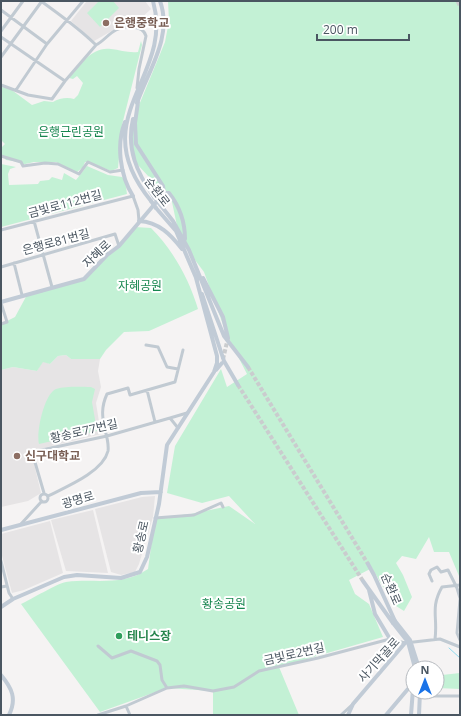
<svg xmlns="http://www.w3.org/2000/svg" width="461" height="716" viewBox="0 0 461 716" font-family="'Open Sans','Noto Sans KR',sans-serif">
<rect width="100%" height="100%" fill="#f5f3f3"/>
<path fill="#e6e4e5" d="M87 1H145L151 9 139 20 138 26H126L115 29 94 41 71 21Z
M66 355 71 359H100L98 371 101 387 96 403 101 434 31 451 41 493 28 501 1 507V370L13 367 37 371 43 361 50 364 58 356Z
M155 496 153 517 139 564 135 572 121 575 111 572 95 509 142 497Z
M93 510 108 573 66 571 51 520Z
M50 521 63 573 24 590 12 593 1 552V534Z"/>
<path fill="#c3f1d5" d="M99 1H113L119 8 100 27 87 13Z
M168 1H460V574L459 576 449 552H434L429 537 416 559 402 556 396 563 403 575 412 597 404 611 393 604 372 568 349 580 355 594 369 604 383 637 279 667 299 715H213V691L167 688 100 712 21 604C32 599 56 584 66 582 95 578 122 587 148 569L155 518 191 514 229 506 255 524 229 496 202 503 167 493 175 446 221 369 227 387 247 374 226 333 204 272 180 240 172 202 137 164 131 146 130 127 165 42 169 21Z
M141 41 142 45 122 125 118 168 111 171 89 162H85L83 167 76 173 56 162H34L21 165 20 162 6 160 1 154V148L5 144 1 140V87L9 88 32 105 44 101 53 102C59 98 68 97 74 99L78 95 83 83 77 76 73 79 69 78C79 66 92 46 111 49 120 50 128 53 138 52Z
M1 164 16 167 10 169 8 174 9 185 38 184 40 181 49 180 52 177 62 180 64 173 76 180 87 166 108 175 122 177 125 180 127 194 1 227Z
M135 227 151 228C173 250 189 279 198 309L149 331 124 332 106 350 100 359H71L66 355 58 356 50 364 43 362 37 371 13 367 1 370V324L15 317 28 293 84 279Z
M91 387 95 389 92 402 97 431 39 444C36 433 44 394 56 389 66 386 81 387 91 387Z
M460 673V689L437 688V680L442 675Z"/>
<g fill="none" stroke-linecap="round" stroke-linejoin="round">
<path stroke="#90daee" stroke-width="1" d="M449 648 460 658"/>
<path stroke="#caccce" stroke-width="4" stroke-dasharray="4 2" stroke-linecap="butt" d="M223 359 228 338
M248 367 368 564
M238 385 363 581"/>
<path stroke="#caccce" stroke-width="5" stroke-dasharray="5 2.5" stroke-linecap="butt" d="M458 1 460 5"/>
<path stroke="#c1cad2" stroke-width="3" d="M41 1C60 15 79 28 96 45 104 41 108 34 116 30 125 25 143 25 146 36L139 69 137 88
M1 10 47 44
M1 31 23 1
M1 37 65 81 96 45
M1 57 42 1
M1 85 28 95 52 99 65 81
M16 90 47 44 83 1
M1 156 21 162 23 166 45 163 58 164 79 174 88 162 110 172 123 170
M34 221 52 287
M1 230 133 196 138 210 139 221
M102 238 107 255
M14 263 22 295
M1 267 115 234 119 246
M1 303 7 322 1 324
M146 345 158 347 167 367 178 369
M147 390 155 422
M170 418 187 413
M44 493 32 452 107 436 170 418 178 428
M40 498a4 4 0 1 1 8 0a4 4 0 1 1-8 0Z
M48 496C66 487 103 472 108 451 109 444 107 437 105 430 102 417 101 407 107 394L128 388 130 395 175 382 183 350
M155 518 194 515 221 503 223 507
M21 524 42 501
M1 561 9 593 13 599
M432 581 429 574 431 570 437 567 441 572 448 570 457 588 460 598
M1 587 7 586
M460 600 457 633 460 640
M435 639C438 617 430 608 442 587L460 585
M98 646 112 658 131 651 157 661 160 665 162 680 167 688
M420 696H460
M126 706 130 715
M98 715 126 706 167 688 184 686 213 691 234 687 259 671 318 658 390 639 405 643 440 639 460 647
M341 715 353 704"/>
<path stroke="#c1cbd6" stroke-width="4" d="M137 103C148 71 173 37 160 1
M133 119C126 149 137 173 154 197
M125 122C116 144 120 176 133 196
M164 193H169C180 207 185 222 185 239
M151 201C82 117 175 78 153 1
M158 202 173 221 189 250 224 336 248 367
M156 208 176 231 197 280
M139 221C159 222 171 235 182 249
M203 278 223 317 228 338
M202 294 224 361 238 385
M1 302 84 279 107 255 119 246 164 193 163 186 136 144 135 123 138 102
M216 370 222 363
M1 530 141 493 161 492
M368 564 374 575 395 621
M363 581 393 623
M369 590 375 614 390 639
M1 607 13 599 64 577 77 575 121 578 140 572 147 557 159 504 167 445 214 372 217 363V356L196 278
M1 675C12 688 17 699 9 715
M348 715 353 704 405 643
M386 715 413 683
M411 715 413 689
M419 715 420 692"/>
<path stroke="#c1cbd6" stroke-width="4" d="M154 197 158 202
M151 201 156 208
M395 621 410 640 419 668
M393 623 408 642 415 668"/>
</g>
<g fill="#8d6e63" stroke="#fff" stroke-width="1.5">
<circle cx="106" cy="23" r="4"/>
<circle cx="17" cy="456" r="4"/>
</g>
<circle fill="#2e9e5b" stroke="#fff" stroke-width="1.5" cx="119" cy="636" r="4"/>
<g text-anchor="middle" stroke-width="4" stroke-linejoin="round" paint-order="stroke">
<g font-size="12" font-weight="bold" fill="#785e54" stroke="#fff" text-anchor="start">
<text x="114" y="27">은행중학교</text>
<text x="25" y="460">신구대학교</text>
</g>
<g font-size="12" fill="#17864f" stroke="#fff">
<text x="71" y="136">은행근린공원</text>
<text x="140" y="290">자혜공원</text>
<text x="224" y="608">황송공원</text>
</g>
<g font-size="12" fill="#4a5661" stroke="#fff">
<text transform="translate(157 192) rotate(52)" y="4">순환로</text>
<text transform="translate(65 204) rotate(-15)" y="4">금빛로112번길</text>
<text transform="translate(56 242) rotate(-15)" y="4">은행로81번길</text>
<text transform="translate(97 254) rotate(-44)" y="4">자혜로</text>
<text transform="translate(84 431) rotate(-13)" y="4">황송로77번길</text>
<text transform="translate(78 500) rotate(-16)" y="4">광명로</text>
<text transform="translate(141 537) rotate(-77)" y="4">황송로</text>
<text transform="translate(391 589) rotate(67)" y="4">순환로</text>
<text transform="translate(294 654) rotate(-13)" y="4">금빛로2번길</text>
<text transform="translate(379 660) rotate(-48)" y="4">사기막골로</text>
</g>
<g font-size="12" font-weight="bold" fill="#27864d" stroke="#fff" text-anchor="start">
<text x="127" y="640">테니스장</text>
</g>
</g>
<rect width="461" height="716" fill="none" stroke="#4a5661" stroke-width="4"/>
<g transform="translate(425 680)"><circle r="19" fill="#ffffff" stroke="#b7bbc0"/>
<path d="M0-3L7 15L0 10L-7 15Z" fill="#1a73e8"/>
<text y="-6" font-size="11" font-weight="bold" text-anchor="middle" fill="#4a5661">N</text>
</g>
<path d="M317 34v6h92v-6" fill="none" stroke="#4a5661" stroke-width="2"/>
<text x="323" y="34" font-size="12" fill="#4a5661" stroke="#ffffff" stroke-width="3" paint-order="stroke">200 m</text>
</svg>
